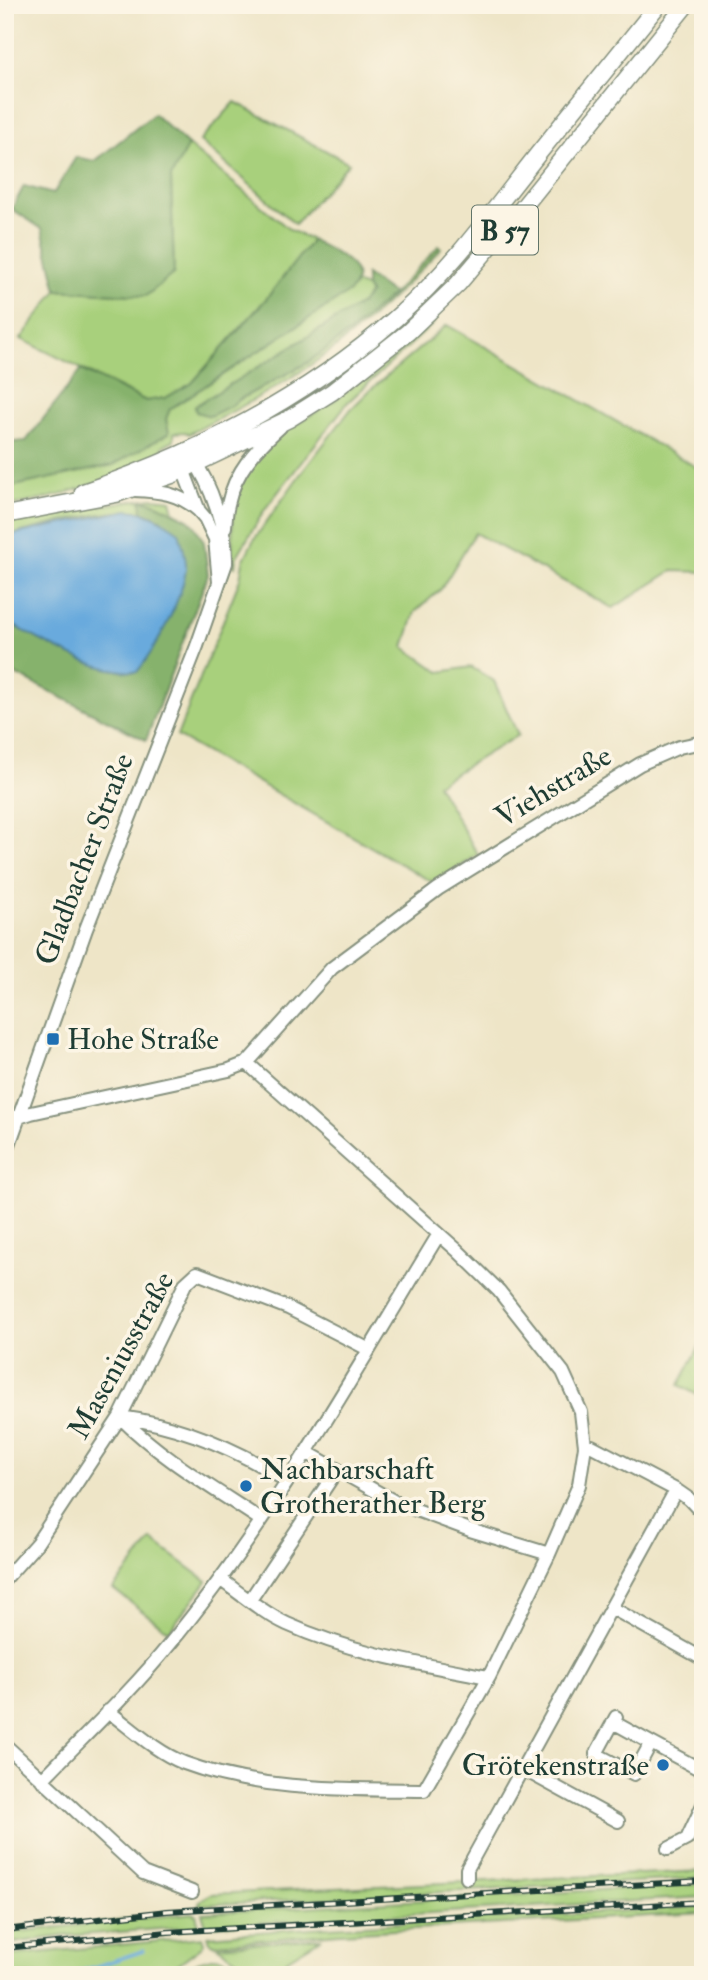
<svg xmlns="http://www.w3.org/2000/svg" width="708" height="1980" viewBox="0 0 708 1980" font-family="'IM FELL Double Pica',serif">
<rect width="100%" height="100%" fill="#fcf5e5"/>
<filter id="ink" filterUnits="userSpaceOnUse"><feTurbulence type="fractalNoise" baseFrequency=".0143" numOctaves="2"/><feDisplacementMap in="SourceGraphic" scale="14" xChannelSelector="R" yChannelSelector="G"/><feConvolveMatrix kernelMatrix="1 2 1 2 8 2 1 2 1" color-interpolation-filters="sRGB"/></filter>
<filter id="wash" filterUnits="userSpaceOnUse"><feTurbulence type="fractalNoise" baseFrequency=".00686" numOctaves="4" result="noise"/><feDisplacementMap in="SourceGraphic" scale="28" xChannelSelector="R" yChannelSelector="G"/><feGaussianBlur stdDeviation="1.57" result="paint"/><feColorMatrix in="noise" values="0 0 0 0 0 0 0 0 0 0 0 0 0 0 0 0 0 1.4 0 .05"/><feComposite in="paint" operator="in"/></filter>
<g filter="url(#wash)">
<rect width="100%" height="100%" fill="#eee5c7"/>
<path fill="#a8d07c" stroke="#648658" stroke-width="2" d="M235 102 349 163 295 224 200 141Z
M188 145 290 230 312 240 266 299 192 383 165 398 146 401 21 339 57 290 145 296 174 273 171 177Z
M439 246 441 248C407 285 372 319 332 350 287 383 239 409 189 434L185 432 174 433V440L163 446 160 457C112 478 58 500 5 506V488L113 465 169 433 166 419 170 409 349 292 357 284 366 287 370 295 361 304 195 406 196 412 210 416 307 363 350 332 393 294Z
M431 321 434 323 348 402 265 509 236 558 235 567 233 566C231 527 231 498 251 463 267 437 311 417 336 399 369 375 400 349 431 321Z
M447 325 703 471V572L672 571 613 608 475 533 441 589 415 612 404 647 440 672 471 667 494 681 518 735 437 784 478 855 434 883 177 736 240 579 243 561 253 541 299 476 351 409 368 392Z
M154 498 171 500 174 511 183 517 155 503 142 500V511C97 510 49 526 5 536V523C55 515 104 503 154 498Z
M703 1340V1398L679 1385Z
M152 1540 207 1581 169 1631 113 1589Z
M703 1871V1877L687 1879 199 1905 200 1901 210 1894Z
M703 1884V1897L206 1926 202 1913Z
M703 1907V1913L339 1933 214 1944 210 1942 208 1936 309 1928Z
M192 1913 196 1914 199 1926 64 1936 5 1944V1933Z
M202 1937 204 1943 202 1946 164 1975H5V1956Z
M322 1938 288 1959 277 1975H259L217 1946Z
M214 1957 223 1958 245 1975H177L198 1962Z"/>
<path fill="#86b26c" stroke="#527850" stroke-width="2" d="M154 114 188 145 171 177 174 273 146 296 57 290 42 229 12 209 24 186 53 194 76 157 95 161Z
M312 240C332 252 373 266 349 292L170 409 166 419 169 433 113 465 5 488V443L26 441 81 370 146 401 165 398 192 383 266 299Z
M366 275 393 294 350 332 307 363 238 400 231 406 210 416 196 412 195 406 361 304 370 293 366 287Z
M141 500 155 503 188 519 195 526 204 542 208 575 146 740 5 669V621C46 642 90 672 137 672L161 519 142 511Z"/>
<path fill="#69aadd" stroke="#447488" stroke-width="2" d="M128 510C148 511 162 520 179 532 182 544 187 557 186 569 182 599 156 649 137 672 90 672 46 642 5 621V536Z"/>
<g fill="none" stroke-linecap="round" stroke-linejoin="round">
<path stroke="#69aadd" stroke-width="3.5" d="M70 1975 143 1951"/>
</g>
</g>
<g filter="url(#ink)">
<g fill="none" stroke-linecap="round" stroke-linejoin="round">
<defs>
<path id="minor" d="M181 464 199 511 205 518 215 539 219 582
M134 490C159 491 179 493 198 510
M225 527C227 482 248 456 280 427
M5 1117H19L31 1113 229 1070 247 1063 332 968 438 889 640 764 679 747 703 742
M5 1156 86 929 197 646 226 563C227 532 211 483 192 458
M120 1417C180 1425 237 1449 287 1481
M120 1417C161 1458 213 1488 261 1520
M585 1446H592L676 1490 689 1499 703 1514
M306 1452 395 1502 470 1530 549 1554
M5 1579 37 1543 120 1417 185 1284 197 1273 288 1308 368 1349
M220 1579C241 1594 263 1613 287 1624 351 1653 420 1664 489 1677
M250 1600 337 1470
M612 1608 703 1659
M108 1711C132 1729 156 1752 184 1763 259 1791 345 1789 424 1790L489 1677 549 1554 579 1485 585 1446 581 1412 563 1372 499 1291 457 1250 247 1063
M613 1722 651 1743 634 1774 596 1754 616 1717
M651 1743 703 1771
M5 1745 143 1873 192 1892
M523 1769 618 1821
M42 1780C84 1736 130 1693 169 1645 273 1519 354 1373 439 1234
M668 1849 687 1839 703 1805
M467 1878V1869L676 1490"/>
<path id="major" d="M83 492C196 454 305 398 396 318 451 270 493 211 538 154 578 104 618 55 658 5
M5 515 116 494 172 475 289 419 332 392 408 332 458 284 520 211 686 5"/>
</defs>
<use href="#minor" stroke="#86917e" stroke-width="16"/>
<use href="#major" stroke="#86917e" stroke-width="19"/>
<use href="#minor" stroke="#fff" stroke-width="12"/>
<use href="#major" stroke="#fff" stroke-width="16"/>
<defs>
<path id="rail" d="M5 1930 167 1911 703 1881
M5 1948 168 1932 703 1902"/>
</defs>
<use href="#rail" stroke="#1f3d34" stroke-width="6"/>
<use href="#rail" stroke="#fcf5e5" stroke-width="3.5" stroke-dasharray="10" stroke-linecap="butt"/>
</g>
</g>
<g fill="#1f6fb2" stroke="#fcf5e5" stroke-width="2.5">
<rect x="46" y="1032" width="14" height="14" rx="3.5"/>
<circle cx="246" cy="1486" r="7"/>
<circle cx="663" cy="1765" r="7"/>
</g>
<g text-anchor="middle" stroke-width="7" stroke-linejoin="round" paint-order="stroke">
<rect fill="#fcf5e5" stroke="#617469" stroke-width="2" x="472" y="205.5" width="66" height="49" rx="5"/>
<g font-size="28" font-weight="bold" fill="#1f3d34">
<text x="505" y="240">B 57</text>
</g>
<g font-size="30" fill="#1f3d34" stroke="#fcf5e5">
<text transform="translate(553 786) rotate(-31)" y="10">Viehstraße</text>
<text transform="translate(84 859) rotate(-69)" y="10">Gladbacher Straße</text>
<text transform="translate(121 1355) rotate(-61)" y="10">Maseniusstraße</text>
</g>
<g font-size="30" fill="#1f3d34" stroke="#fcf5e5" text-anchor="start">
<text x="67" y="1049">Hohe Straße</text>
<text x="260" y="1479">Nachbarschaft<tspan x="260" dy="34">Grotherather Berg</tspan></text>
<text x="649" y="1775" text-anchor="end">Grötekenstraße</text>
</g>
</g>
<rect width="708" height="1980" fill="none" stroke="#fcf5e5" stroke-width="28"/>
</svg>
